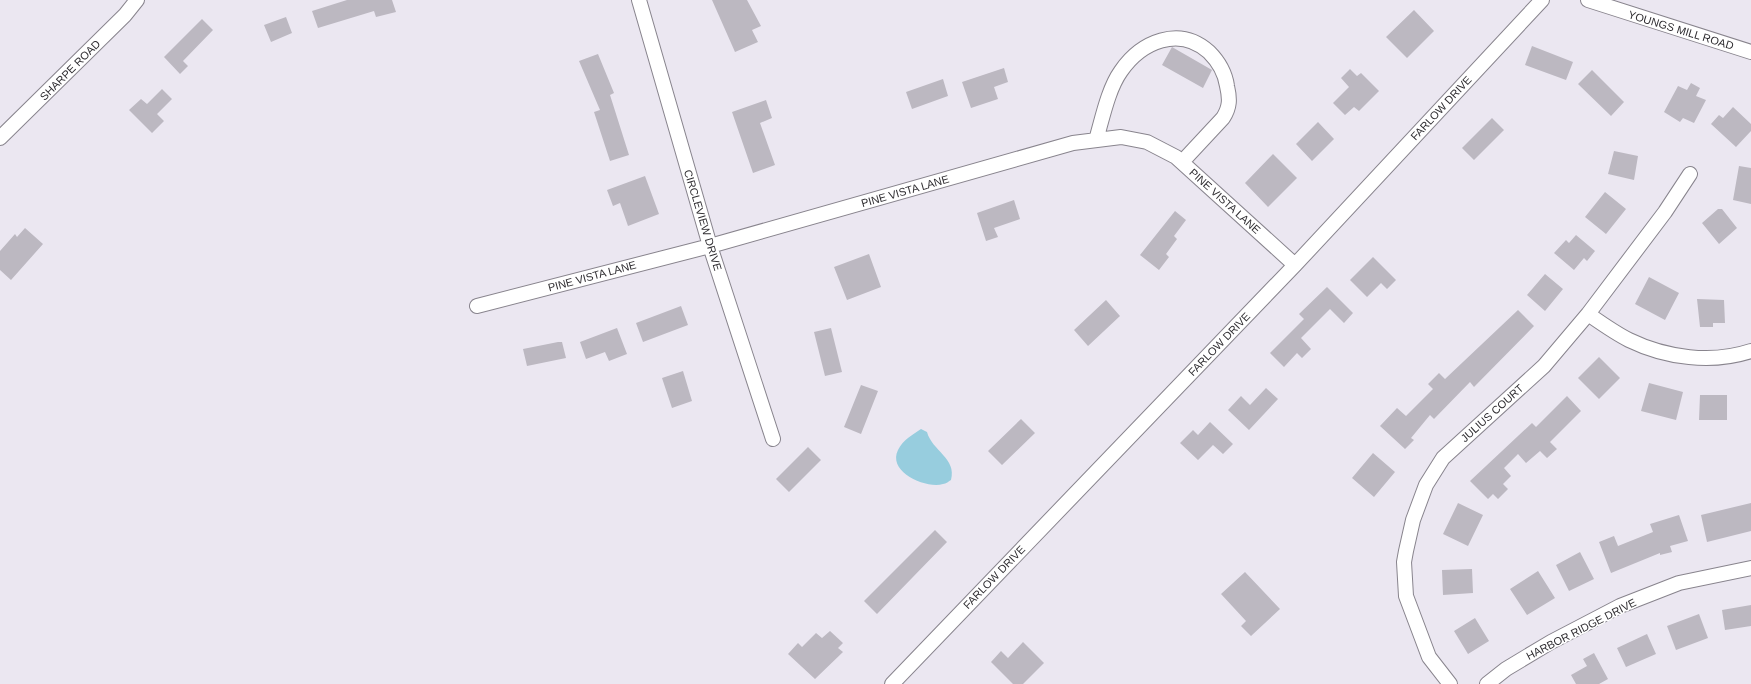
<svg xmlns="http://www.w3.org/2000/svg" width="1751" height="684" viewBox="0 0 1751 684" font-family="Helvetica,sans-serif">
<rect width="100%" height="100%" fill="#ebe7f1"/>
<path fill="#97cdde" d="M921 429 927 432C932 451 957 458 951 480 949 481 946 484 943 484 926 489 887 472 898 450 903 440 912 435 921 429Z"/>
<path fill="#bcb8c1" d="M347 0H392L396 12 376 17 374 11 318 28 312 11Z
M712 0H747L761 26 752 30 758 42 735 52Z
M1414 10 1434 31 1407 58 1386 37Z
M286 17 292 33 271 42 264 25Z
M202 19 213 30 183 61 188 66 180 74 164 57Z
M1532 46 1573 62 1566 80 1525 65Z
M1172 47 1212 70 1203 88 1162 65Z
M598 54 614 93 610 95 629 155 610 161 594 112 600 110 579 61Z
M1004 68 1008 82 994 87 998 99 971 108 962 82Z
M1350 69 1357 76 1361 73 1379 91 1359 111 1354 107 1345 115 1333 103 1349 87 1341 78Z
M1592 70 1624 102 1611 116 1578 84Z
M943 79 948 96 912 109 906 92Z
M1691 83 1700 88 1696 96 1706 100 1694 123 1683 118 1680 122 1664 112 1678 86 1687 90Z
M162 89 172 99 157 114 164 121 152 133 129 110 141 99 147 104Z
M766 100 772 118 760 123 775 165 753 173 732 112Z
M1733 107 1751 124V131L1736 147 1711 124 1719 115 1723 118Z
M1492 118 1504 130 1474 160 1462 148Z
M1318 122 1334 139 1312 161 1296 144Z
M1614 151 1638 156 1634 180 1608 174Z
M1273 154 1297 178 1268 207 1245 183Z
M1739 166 1751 168V204L1733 200Z
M645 176 659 214 628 226 620 203 613 206 607 190Z
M1605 192 1626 209 1606 234 1585 217Z
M1014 200 1020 219 994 228 998 237 986 241 977 213Z
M1718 209H1722L1737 228 1719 244 1702 223Z
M1175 211 1186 220 1174 236 1177 239 1166 254 1169 257 1159 270 1140 255Z
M25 228 43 244 11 280 0 270V251L15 234 17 237Z
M1576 235 1595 251 1587 261 1584 258 1574 270 1554 253 1566 240 1569 243Z
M869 254 881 287 847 300 834 267Z
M1373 257 1396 280 1387 289 1381 283 1367 297 1350 280Z
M1545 274 1563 289 1545 311 1527 295Z
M1649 277 1679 293 1665 320 1635 304Z
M1327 287 1353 313 1344 323 1330 309 1301 338 1311 349 1302 358 1297 353 1284 367 1270 353 1304 319 1299 314Z
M1697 299 1724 300 1725 323H1713V327H1700Z
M1106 300 1120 316 1088 346 1074 330Z
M681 306 688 325 643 342 636 323Z
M1518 310 1534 326 1474 387 1470 382 1434 419 1430 415 1411 438 1414 440 1405 449 1380 426 1397 408 1406 416 1433 389 1428 384 1439 373 1445 379Z
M617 328 627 354 609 361 605 352 586 359 580 342Z
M831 328 842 372 825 376 814 332Z
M558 342H562L566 358 527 366 523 349Z
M1599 357 1620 378 1599 399 1578 378Z
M683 371 692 401 672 408 662 378Z
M1649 383 1683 392 1676 420 1641 411Z
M861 385 878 391 861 434 844 427Z
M1266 388 1278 399 1249 430 1228 410 1241 396 1250 405Z
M1700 395H1727V420H1699Z
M1567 396 1581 411 1550 442 1557 449 1547 458 1540 451 1526 463 1518 454 1504 468 1511 476 1503 484 1508 489 1498 499 1493 494 1488 499 1470 481 1532 423 1536 427Z
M1021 419 1035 433 1002 465 988 451Z
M1210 422 1233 444 1223 454 1213 445 1198 460 1180 443 1193 430 1198 435Z
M808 447 821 460 789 492 776 479Z
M1373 453 1395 472 1374 497 1352 478Z
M1458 503 1483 515 1468 546 1443 534Z
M1751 503V531L1707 542 1701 515Z
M1679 515 1688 541 1670 546 1672 552 1660 555V553L1611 573 1599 542 1614 536 1618 546 1653 532 1650 524Z
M935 530 947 542 877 614 864 601Z
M1580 552 1594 579 1569 591 1556 565Z
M1472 569 1473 593 1443 595 1442 570Z
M1538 571 1555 598 1527 615 1510 589Z
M1245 572 1280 609 1251 636 1241 626 1246 621 1221 594Z
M1751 605V626L1725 630 1722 610Z
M1699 614 1708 638 1676 650 1667 626Z
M1475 618 1489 641 1468 654 1454 631Z
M830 631 843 643 838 648 843 652 815 679 788 654 798 643 802 647 816 633 822 638Z
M1647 634 1656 654 1626 667 1617 648Z
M1023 642 1044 663 1023 684H1013L991 662 1001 651 1008 658Z
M1594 653 1608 679 1599 684H1576L1571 675 1587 666 1583 659Z"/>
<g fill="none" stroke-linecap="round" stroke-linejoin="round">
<defs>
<path id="minor" d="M639 0 710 246 773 439
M1588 0 1751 52
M0 138 125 15 137 0
M1096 140C1102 120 1108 89 1121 71 1141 42 1179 25 1209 52 1219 62 1225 72 1227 86 1230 99 1230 107 1223 118L1182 162
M477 306 710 246 1073 143 1121 137 1147 142 1176 157 1295 265
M1588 314C1601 323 1615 333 1629 340 1666 358 1712 364 1751 351
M892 684 1295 265 1542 0
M1450 684 1429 657 1406 596 1404 562 1406 551 1413 520 1426 485 1443 458 1544 366 1588 314 1665 212 1690 174
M1487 684 1506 669 1551 642 1620 606 1679 583 1751 568"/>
</defs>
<use href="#minor" stroke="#88848d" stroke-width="16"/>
<use href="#minor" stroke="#fff" stroke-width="14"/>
</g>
<g text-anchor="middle" stroke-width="3" stroke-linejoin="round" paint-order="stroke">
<g font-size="11" fill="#2f2d31" stroke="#fff">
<text transform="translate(1681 30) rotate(17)" y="4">YOUNGS MILL ROAD</text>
<text transform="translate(70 70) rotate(-45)" y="4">SHARPE ROAD</text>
<text transform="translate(1441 108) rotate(-47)" y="4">FARLOW DRIVE</text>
<text transform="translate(905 191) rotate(-16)" y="4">PINE VISTA LANE</text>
<text transform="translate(1225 201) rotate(42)" y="4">PINE VISTA LANE</text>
<text transform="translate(703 220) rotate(73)" y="4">CIRCLEVIEW DRIVE</text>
<text transform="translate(592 276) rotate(-15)" y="4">PINE VISTA LANE</text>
<text transform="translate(1219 344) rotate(-46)" y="4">FARLOW DRIVE</text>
<text transform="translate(1492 413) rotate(-42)" y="4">JULIUS COURT</text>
<text transform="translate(994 577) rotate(-46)" y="4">FARLOW DRIVE</text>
<text transform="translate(1581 629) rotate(-27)" y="4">HARBOR RIDGE DRIVE</text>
</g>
</g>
</svg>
